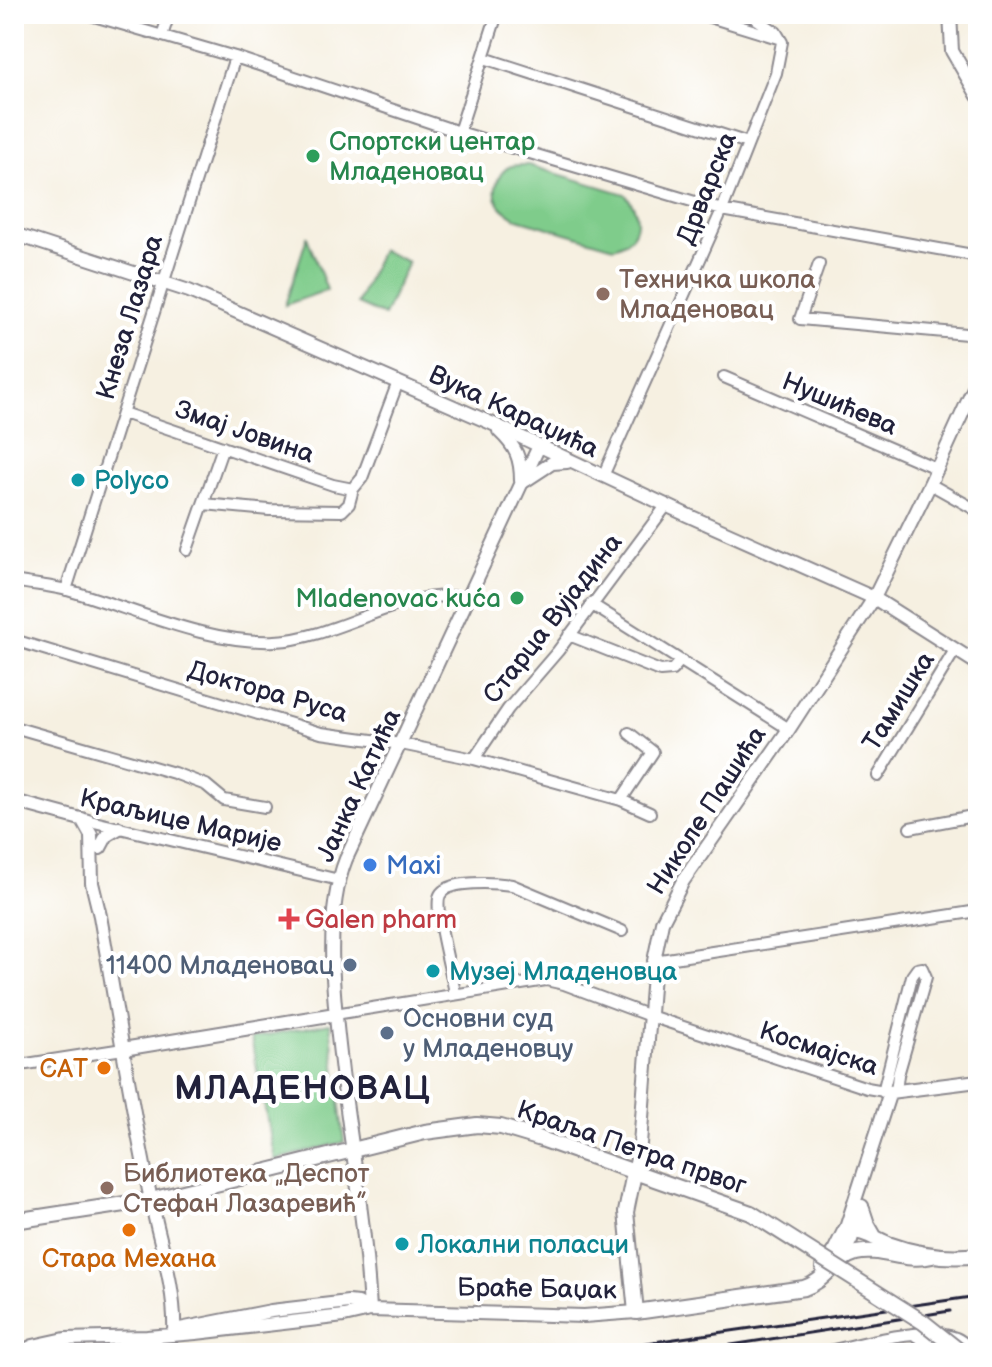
<svg xmlns="http://www.w3.org/2000/svg" width="992" height="1367" viewBox="0 0 992 1367" font-family="'Balsamiq Sans',sans-serif">
<rect width="100%" height="100%" fill="#fff"/>
<filter id="ink" filterUnits="userSpaceOnUse"><feTurbulence type="fractalNoise" baseFrequency=".0125" numOctaves="2"/><feDisplacementMap in="SourceGraphic" scale="16" xChannelSelector="R" yChannelSelector="G"/><feConvolveMatrix kernelMatrix="1 2 1 2 8 2 1 2 1" color-interpolation-filters="sRGB"/></filter>
<filter id="wash" filterUnits="userSpaceOnUse"><feTurbulence type="fractalNoise" baseFrequency=".006" numOctaves="4" result="noise"/><feDisplacementMap in="SourceGraphic" scale="32" xChannelSelector="R" yChannelSelector="G"/><feGaussianBlur stdDeviation="1.8" result="paint"/><feColorMatrix in="noise" values="0 0 0 0 0 0 0 0 0 0 0 0 0 0 0 0 0 1.4 0 .05"/><feComposite in="paint" operator="in"/></filter>
<g filter="url(#wash)">
<rect width="100%" height="100%" fill="#f6f0e1"/>
<path fill="#7fcc8b" stroke="#507763" stroke-width="2" d="M528 165 625 194C643 215 642 238 614 247L518 219C511 215 502 210 498 202 492 192 498 172 509 167 514 164 523 165 528 165Z
M307 237 327 290 285 305Z
M381 250 408 262 384 316 357 304Z
M330 1023 344 1142 275 1160 251 1038Z"/>
</g>
<g filter="url(#ink)">
<g fill="none" stroke-linecap="round" stroke-linejoin="round">
<defs>
<path id="minor" d="M87 14 235 57 459 132 722 210 978 256
M700 14 778 38
M162 36 169 14
M484 58 748 143
M459 132 497 14
M819 264 800 319 978 335
M724 377 938 469
M123 413 333 485 353 489
M603 476 722 210 776 73 782 42 776 32 749 14
M930 484 978 511
M204 504 269 510 342 511 349 504 353 489 362 478 398 382
M187 550 223 447
M14 581C34 585 55 586 74 592 136 610 209 644 275 641 342 638 401 586 469 598
M66 590 235 57
M591 604 789 729
M569 635 660 671 672 670 680 661
M14 640 321 733 401 744 474 759 621 800 650 813
M14 727 174 773 206 785 224 800 265 807
M474 759 508 709 558 651 666 506
M878 776 955 650
M621 800 653 752 629 733
M90 821 339 880
M910 828 978 815
M654 961 978 911
M455 993C452 974 433 909 440 895 448 879 497 883 512 885L622 931
M335 1014 546 980 564 984 650 1016 867 1088 890 1092
M14 1066 123 1049
M883 1092 912 976 917 969 922 968 926 977 898 1075 896 1092
M916 1336 947 1353
M819 1353C857 1346 919 1324 956 1338 963 1341 970 1348 976 1353"/>
<path id="tertiary" d="M950 14 952 51 978 96
M14 234 189 291 491 423 687 515 874 598 978 664
M499 431C516 447 521 458 521 481
M523 482 552 463 567 462
M14 801 88 821
M82 819 91 835 92 883 100 916C117 1011 131 1106 151 1200 160 1244 176 1288 174 1333
M100 848 107 835 119 828
M123 1049 335 1014
M634 1173 640 1144 654 961 662 922 683 881 789 729 874 598 930 484 978 379
M845 1231 890 1092 978 1081
M838 1262 851 1240 862 1206
M370 1310C366 1230 352 1151 342 1072 335 1009 322 919 346 859L539 446
M180 1329 271 1311 348 1302 358 1303 370 1310
M19 1353 33 1346 65 1339 147 1337 196 1333 344 1316 370 1310 584 1316 636 1312"/>
<path id="secondary" d="M634 1173 626 1212 636 1312 804 1288C826 1281 834 1259 856 1253 880 1247 905 1263 932 1256
M862 1209 867 1224 875 1238
M14 1221 151 1200 425 1132 477 1125 501 1127 541 1139 751 1213
M845 1231C862 1229 874 1238 888 1244 918 1255 947 1259 978 1255
M823 1267 835 1251 845 1231"/>
</defs>
<use href="#minor" stroke="#8c898e" stroke-width="14"/>
<use href="#tertiary" stroke="#8c898e" stroke-width="16"/>
<use href="#secondary" stroke="#8c898e" stroke-width="18"/>
<use href="#minor" stroke="#fff" stroke-width="10"/>
<use href="#tertiary" stroke="#fff" stroke-width="12"/>
<use href="#secondary" stroke="#fff" stroke-width="14"/>
<path stroke="#22223b" stroke-width="3" d="M576 1353 978 1296
M680 1353 950 1311"/>
<defs>
<path id="secondary-bridge" d="M751 1213 923 1322 962 1353"/>
</defs>
<use href="#secondary-bridge" stroke="#8c898e" stroke-width="18" stroke-linecap="butt"/>
<use href="#secondary-bridge" stroke="#fff" stroke-width="14"/>
</g>
</g>
<g fill="#2e9e5b" stroke="#fff" stroke-width="3">
<circle cx="313" cy="156" r="8"/>
<circle cx="517" cy="598" r="8"/>
</g>
<g fill="#8d6e63" stroke="#fff" stroke-width="3">
<circle cx="603" cy="294" r="8"/>
<circle cx="107" cy="1188" r="8"/>
</g>
<g fill="#0f9aa8" stroke="#fff" stroke-width="3">
<circle cx="78" cy="480" r="8"/>
<circle cx="433" cy="971" r="8"/>
<circle cx="402" cy="1244" r="8"/>
</g>
<circle fill="#3f7fe0" stroke="#fff" stroke-width="3" cx="370" cy="865" r="8"/>
<path fill="#e0444e" stroke="#fff" stroke-width="3" d="M285 907h8v8h8v8h-8v8h-8v-8h-8v-8h8z"/>
<g fill="#5c6f8a" stroke="#fff" stroke-width="3">
<circle cx="350" cy="965" r="8"/>
<circle cx="387" cy="1033" r="8"/>
</g>
<g fill="#e8710a" stroke="#fff" stroke-width="3">
<circle cx="104" cy="1068" r="8"/>
<circle cx="129" cy="1230" r="8"/>
</g>
<g text-anchor="middle" stroke-width="8" stroke-linejoin="round" paint-order="stroke">
<g font-size="26" fill="#27864d" stroke="#fff" text-anchor="start">
<text x="329" y="150">Спортски центар<tspan x="329" dy="30">Младеновац</tspan></text>
<text x="501" y="607" text-anchor="end">Mladenovac kuća</text>
</g>
<g font-size="26" fill="#22223b" stroke="#fff">
<text transform="translate(706 188) rotate(-68)" y="9">Дрварска</text>
<text transform="translate(129 317) rotate(-73)" y="9">Кнеза Лазара</text>
<text transform="translate(840 403) rotate(23)" y="9">Нушићева</text>
<text transform="translate(514 411) rotate(25)" y="9">Вука Караџића</text>
<text transform="translate(245 431) rotate(19)" y="9">Змај Јовина</text>
<text transform="translate(552 618) rotate(-52)" y="9">Старца Вујадина</text>
<text transform="translate(268 691) rotate(16)" y="9">Доктора Руса</text>
<text transform="translate(898 701) rotate(-58)" y="9">Тамишка</text>
<text transform="translate(358 785) rotate(-65)" y="9">Јанка Катића</text>
<text transform="translate(706 810) rotate(-57)" y="9">Николе Пашића</text>
<text transform="translate(181 820) rotate(13)" y="9">Краљице Марије</text>
<text transform="translate(819 1048) rotate(18)" y="9">Космајска</text>
<text transform="translate(632 1147) rotate(19)" y="9">Краља Петра првог</text>
<text transform="translate(537 1288) rotate(1)" y="9">Браће Баџак</text>
</g>
<g font-size="26" fill="#785e54" stroke="#fff" text-anchor="start">
<text x="619" y="288">Техничка школа<tspan x="619" dy="30">Младеновац</tspan></text>
<text x="123" y="1182">Библиотека „Деспот<tspan x="123" dy="30">Стефан Лазаревић”</tspan></text>
</g>
<g font-size="26" fill="#0d838f" stroke="#fff" text-anchor="start">
<text x="94" y="489">Polyco</text>
<text x="449" y="980">Музеј Младеновца</text>
<text x="418" y="1253">Локални поласци</text>
</g>
<g font-size="26" fill="#366cbe" stroke="#fff" text-anchor="start">
<text x="386" y="874">Maxi</text>
</g>
<g font-size="26" fill="#be3a42" stroke="#fff" text-anchor="start">
<text x="305" y="928">Galen pharm</text>
</g>
<g font-size="26" fill="#4e5e75" stroke="#fff" text-anchor="end">
<text x="334" y="974">11400 Младеновац</text>
<text x="403" y="1027" text-anchor="start">Основни суд<tspan x="403" dy="30">у Младеновцу</tspan></text>
</g>
<g font-size="26" fill="#c56008" stroke="#fff" text-anchor="end">
<text x="88" y="1077">САТ</text>
<text x="129" y="1267" text-anchor="middle">Стара Механа</text>
</g>
<g font-size="34" font-weight="bold" letter-spacing="2" fill="#22223b" stroke="#fff">
<text x="303" y="1099">МЛАДЕНОВАЦ</text>
</g>
</g>
<rect width="992" height="1367" fill="none" stroke="#fff" stroke-width="48"/>
</svg>
